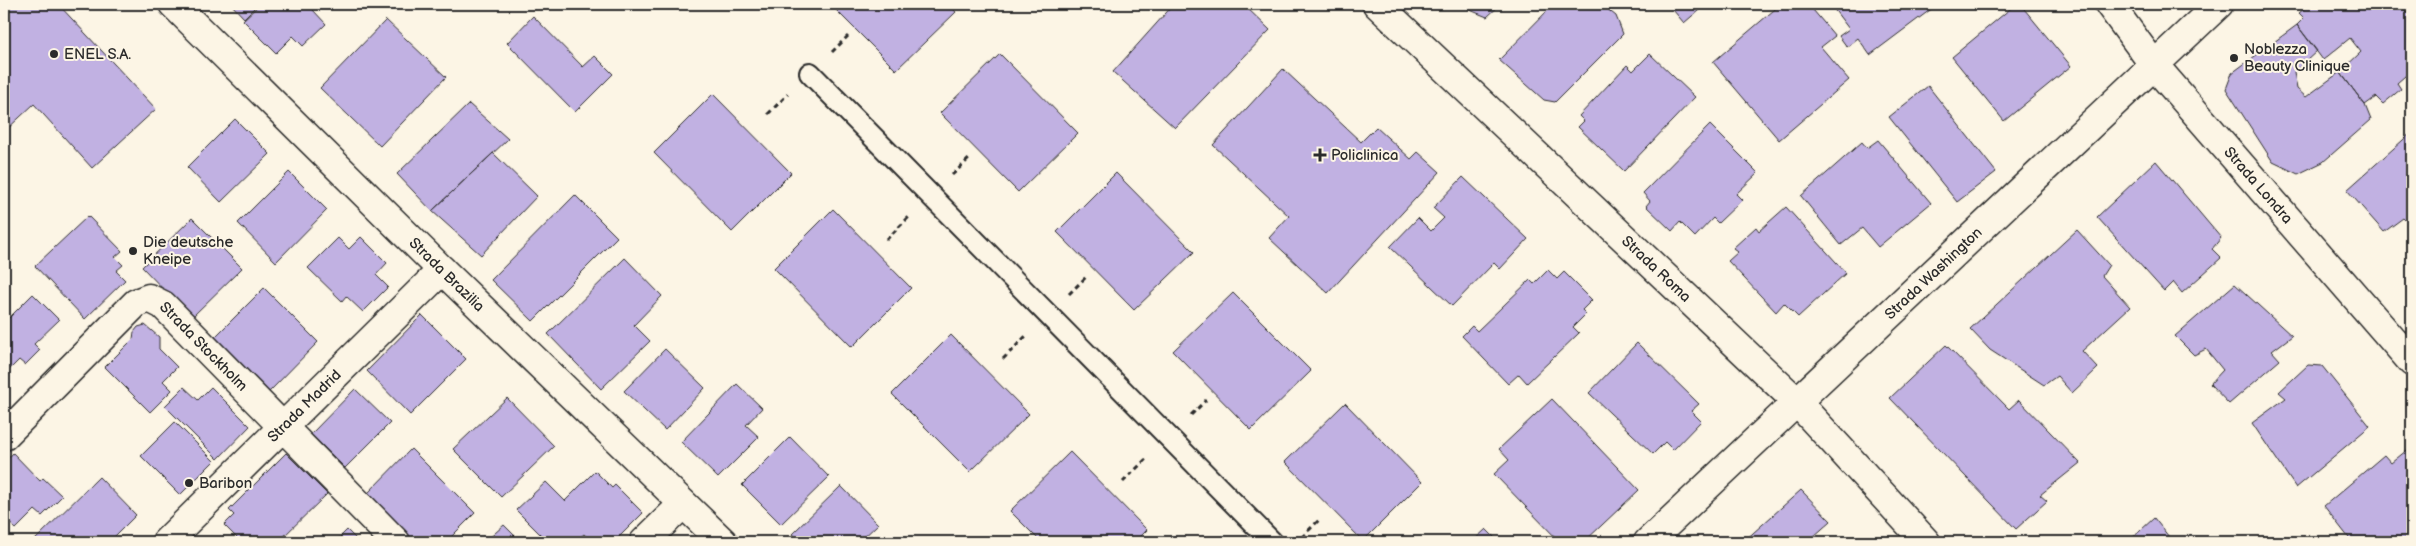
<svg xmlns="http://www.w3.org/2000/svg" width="2416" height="546" viewBox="0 0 2416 546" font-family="'Balsamiq Sans',sans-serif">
<rect width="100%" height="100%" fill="#fcf5e5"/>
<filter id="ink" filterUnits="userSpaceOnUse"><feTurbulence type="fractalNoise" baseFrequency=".02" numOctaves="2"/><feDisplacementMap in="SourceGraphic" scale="10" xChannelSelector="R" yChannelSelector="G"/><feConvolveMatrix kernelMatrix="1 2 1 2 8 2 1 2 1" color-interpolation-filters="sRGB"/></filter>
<g filter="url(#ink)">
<path fill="#c1b1e2" stroke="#2b2b2b" d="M4 4H58L156 109 92 168 34 104 4 132Z
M231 4H258L244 18Z
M260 4H320L313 10 326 24 303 46 293 36 276 53 243 20Z
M651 4H661L655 9Z
M830 4H948L956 12 896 70Z
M1174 4H1243L1270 30 1175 128 1113 72Z
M1465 4H1501L1487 17 1470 10Z
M1554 4H1601L1616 16 1623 34 1555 102 1544 100 1499 60Z
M1668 4H1706L1684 23Z
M1781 4H1808L1835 36 1821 47 1849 80 1779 140 1713 62Z
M1830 4H1938L1870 55 1858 38 1847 47 1839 36 1849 29Z
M2016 4H2020L2071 66 2004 121 1952 57Z
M2310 4H2400L2412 18V70L2397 83 2401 89 2383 104 2376 97 2365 105 2340 72 2361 52 2350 38 2323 60 2297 25 2304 18 2299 13Z
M533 16 583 67 595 56 613 74 575 112 507 43Z
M386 20 446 77 380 146 320 88Z
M2297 25 2317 51 2294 72 2297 89 2306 97 2340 72 2365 105 2371 120 2323 162 2298 174 2273 162 2226 89 2232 73Z
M1000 54 1078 133 1018 192 940 113Z
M1650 54 1695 97 1624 171 1578 127 1584 121 1579 116 1627 65 1633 71Z
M1283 69 1361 142 1376 127 1411 159 1418 152 1440 172 1328 293 1269 238 1289 216 1213 145Z
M1928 86 1996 172 1957 202 1889 117Z
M713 94 791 173 732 232 654 153Z
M469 104 508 139 432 211 397 174Z
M235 119 270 154 221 202 187 167Z
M1710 125 1758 173 1736 194 1742 200 1718 223 1713 218 1695 237 1680 222 1672 231 1646 206 1650 201 1643 193Z
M2412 132V227L2403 218 2384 232 2347 190Z
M1878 140 1931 203 1878 247 1862 228 1841 245 1801 196 1862 142 1867 148Z
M493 153 537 196 481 255 432 211Z
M2156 161 2221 238 2212 249 2221 258 2182 293 2173 282 2164 291 2097 217Z
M289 172 327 210 276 262 238 223Z
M1116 173 1194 252 1134 310 1057 232Z
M1463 177 1528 239 1500 269 1494 263 1452 306 1390 247 1418 218 1431 231 1444 218 1433 208Z
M575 195 617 237 533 321 491 280Z
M1786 207 1846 273 1798 317 1784 303 1776 312 1728 261 1738 252 1733 248 1756 227 1759 231Z
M833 209 911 288 852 347 774 268Z
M88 216 122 251 115 257 123 265 116 271 125 280 85 319 35 266Z
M192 218 242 268 191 318 142 267Z
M2077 230 2109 265 2102 276 2130 307 2082 351 2098 368 2072 393 2057 376 2044 385 1990 350 1970 329Z
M361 237 387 263 376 275 388 287 363 312 346 296 342 301 308 268 338 238 349 249Z
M625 258 662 296 634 325 650 341 601 389 548 334Z
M1548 270 1557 279 1564 272 1592 300 1582 310 1586 314 1573 327 1579 333 1527 383 1519 374 1508 384 1462 336 1472 326 1477 331 1530 280 1534 284Z
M2235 284 2292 336 2272 351 2280 360 2229 404 2210 384 2223 370 2206 349 2194 355 2175 336Z
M264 288 318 342 269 392 215 337Z
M1233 293 1311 371 1251 430 1173 351Z
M33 294 59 320 34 344 40 350 25 365 19 360 4 375V323Z
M422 315 466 359 410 415 367 371Z
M145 325 159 337V349L177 367 163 381 172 390 150 412 105 367 133 339 134 332 138 327Z
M951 335 1029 414 970 472 892 394Z
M1637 343 1699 404 1691 411 1701 421 1673 450 1665 442 1653 454 1589 393Z
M1946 345 2009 409 2019 400 2080 463 2040 495 2047 501 2016 529 1890 398Z
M665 349 705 388 665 430 624 391Z
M2308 365 2322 366 2370 426 2296 488 2252 423 2286 398 2279 392Z
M737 384 762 408 746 425 759 437 718 478 681 442Z
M184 387 198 400 211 387 250 426 218 459 165 406Z
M355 389 390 423 345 468 311 434Z
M507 398 554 446 501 497 453 449Z
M1552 399 1639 490 1584 542H1560L1494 474 1509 460 1499 449Z
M1345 403 1422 482 1363 541 1285 462Z
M175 422 214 461 180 495 141 456Z
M790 437 829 477 781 524 742 485Z
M2412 446V534L2402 542H2352L2324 506 2384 455 2391 463Z
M411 449 475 513 446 542H413L366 495Z
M1070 452 1147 530 1135 542H1041L1010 511Z
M13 453 40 481 43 478 62 496 42 516 35 510 16 529 4 518V463Z
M286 453 327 494 278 542H266L260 537 255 542H241L224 525 234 515 229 510Z
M595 471 612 488 615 485 643 513 614 542H592L584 534 575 542H548L516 510 546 482 565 501Z
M99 477 136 515 113 538 117 542H33Z
M841 486 878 524 859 542H800L792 534Z
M1801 490 1831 521 1813 537 1818 542H1743Z
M2154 518 2173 542H2128Z
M504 525 521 542H485Z
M1486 529 1499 542H1472Z
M347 530 359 542H335Z"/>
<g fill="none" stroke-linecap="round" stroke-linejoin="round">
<defs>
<path id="service" d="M810 73 1272 542"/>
<g id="minor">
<path id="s1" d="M173 4 442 270 723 542"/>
<path id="s2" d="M2109 4 2154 65 2412 362"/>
<path id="s3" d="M4 436 136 303 149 298 163 305 396 542"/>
<path id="s4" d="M166 542 442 270"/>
<path d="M644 542 683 504"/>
<path id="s5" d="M1648 542 2219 4"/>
</g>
<g id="tertiary">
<path id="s6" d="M1377 4 1797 402 1926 542"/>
</g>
</defs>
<use href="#service" stroke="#2b2b2b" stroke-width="24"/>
<use href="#minor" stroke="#2b2b2b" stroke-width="31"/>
<use href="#tertiary" stroke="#2b2b2b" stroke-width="31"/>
<path stroke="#2b2b2b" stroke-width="3" stroke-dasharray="5 4" stroke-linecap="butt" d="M832 52 848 36
M768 114 788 94
M952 175 970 158
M886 240 910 216
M1069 294 1086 277
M1003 359 1027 335
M1191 415 1206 400
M1123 482 1147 458
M1302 537 1321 518"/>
<use href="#service" stroke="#fcf5e5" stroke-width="20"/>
<use href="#minor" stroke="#fcf5e5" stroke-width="28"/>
<use href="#tertiary" stroke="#fcf5e5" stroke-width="28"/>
</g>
</g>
<g fill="#2b2b2b" stroke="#fcf5e5" stroke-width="2">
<circle cx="54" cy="54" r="5"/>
<circle cx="2234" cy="58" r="5"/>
<path d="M1317.5 147.5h5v5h5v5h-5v5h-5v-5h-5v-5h5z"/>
<circle cx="133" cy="251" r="5"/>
<circle cx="189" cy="483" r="5"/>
</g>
<g text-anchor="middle" stroke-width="4" stroke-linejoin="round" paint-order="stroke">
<g font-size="15" fill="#2b2b2b" stroke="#fcf5e5" text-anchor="start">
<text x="2244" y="54">Noblezza<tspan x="2244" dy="17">Beauty Clinique</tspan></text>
<text x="64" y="59">ENEL S.A.</text>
<text x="1331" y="160">Policlinica</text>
<text x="143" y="247">Die deutsche<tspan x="143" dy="17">Kneipe</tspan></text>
<text x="199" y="488">Baribon</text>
</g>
<g font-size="15" fill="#2b2b2b" stroke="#fcf5e5">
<text dy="5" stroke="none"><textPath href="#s2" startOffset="235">Strada Londra</textPath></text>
<text dy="5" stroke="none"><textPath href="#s6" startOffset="385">Strada Roma</textPath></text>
<text dy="5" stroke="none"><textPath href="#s5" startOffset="392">Strada Washington</textPath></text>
<text dy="5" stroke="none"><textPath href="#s1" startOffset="385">Strada Brazilia</textPath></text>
<text dy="5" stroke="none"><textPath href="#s3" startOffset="275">Strada Stockholm</textPath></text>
<text dy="5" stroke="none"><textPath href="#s4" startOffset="194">Strada Madrid</textPath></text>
</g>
</g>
<rect width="2416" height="546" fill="none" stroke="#fcf5e5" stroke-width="20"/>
<rect x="10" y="10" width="2396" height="526" fill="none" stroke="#2b2b2b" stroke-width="2" filter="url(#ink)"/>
</svg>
